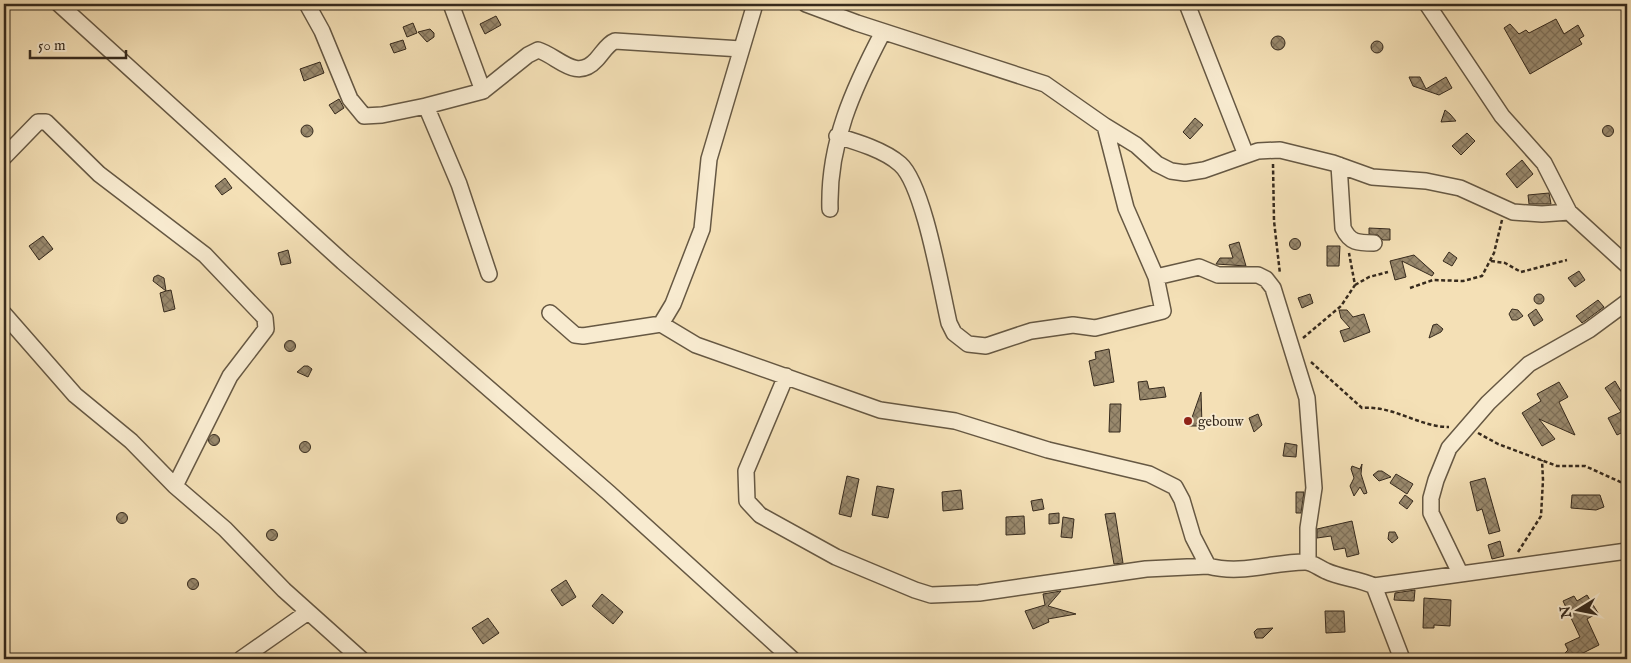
<svg xmlns="http://www.w3.org/2000/svg" width="1631" height="663" viewBox="0 0 1631 663" font-family="'IM FELL English',serif">
<defs>
<pattern id="building-cross-hatch" width="8" height="8" patternUnits="userSpaceOnUse" patternTransform="scale(1.25)"><rect width="8" height="8" fill="#99896d"/><path d="M0 0l8 8M0 8l8-8" fill="none" stroke="#7e7059"/></pattern>
</defs>
<rect width="100%" height="100%" fill="#f4e0b6"/>
<filter id="stains"><feTurbulence type="fractalNoise" baseFrequency=".004" numOctaves="4"/><feColorMatrix values="0 0 0 0 .2 0 0 0 0 .09 0 0 0 0 .02 0 0 0 .5 -.17"/></filter>
<radialGradient id="worn" r=".72"><stop offset=".6" stop-color="#630" stop-opacity="0"/><stop offset="1" stop-color="#630" stop-opacity=".3"/></radialGradient>
<path fill="url(#building-cross-hatch)" stroke="#362a1d" d="M496 16 501 25 485 34 480 24Z
M1556 19 1564 34 1578 25 1584 36 1579 39 1582 44 1530 74 1504 28 1510 24 1519 34 1526 30 1529 33Z
M413 23 417 33 407 37 403 27Z
M430 29 434 33V37L427 42 418 32Z
M1271 43a7 7 0 1 1 14 0a7 7 0 1 1-14 0Z
M403 40 406 49 394 53 390 44Z
M1371 47a6 6 0 1 1 12 0a6 6 0 1 1-12 0Z
M320 62 324 73 304 81 300 69Z
M1409 77H1420L1426 89 1446 77 1452 88 1439 95 1413 86Z
M339 99 344 108 335 114 329 105Z
M1445 110 1450 114 1456 121 1441 122Z
M1195 118 1203 125 1190 139 1183 132Z
M301 131a6 6 0 1 1 12 0a6 6 0 1 1-12 0Z
M1602.5 131a5.5 5.5 0 1 1 11 0a5.5 5.5 0 1 1-11 0Z
M1467 133 1475 141 1461 155 1452 146Z
M1522 160 1533 174 1517 188 1506 174Z
M225 178 232 188 222 195 215 186Z
M1549 193 1551 204H1529L1528 195Z
M1369 228 1390 229V240H1383L1378 235 1369 234Z
M43 236 53 249 39 260 29 246Z
M1289.5 244a5.5 5.5 0 1 1 11 0a5.5 5.5 0 1 1-11 0Z
M1239 242 1246 266 1216 264 1220 258H1233L1229 245Z
M1327 246H1340L1339 266H1327Z
M288 250 291 263 281 265 278 253Z
M1449 252 1457 258 1452 266 1443 261Z
M1414 255 1434 273 1432 276 1402 261 1406 277 1395 280 1390 261Z
M1579 271 1585 280 1575 287 1568 278Z
M158 275 164 278 166 291 171 290 175 309 164 312 160 293 166 291 153 281 154 277Z
M1534 299a5 5 0 1 1 10 0a5 5 0 1 1-10 0Z
M1310 294 1313 303 1302 308 1298 298Z
M1598 300 1604 307 1582 323 1576 316Z
M1512 309 1518 310 1523 316 1517 320H1512L1509 314Z
M1536 309 1543 320 1534 326 1528 315Z
M1339 310H1347L1353 317 1364 314 1370 332 1344 342 1340 331 1350 328 1341 318Z
M1437 324 1443 329 1441 332 1429 338 1433 325Z
M284.5 346a5.5 5.5 0 1 1 11 0a5.5 5.5 0 1 1-11 0Z
M1109 349 1114 382 1094 386 1089 361 1096 359 1095 352Z
M304 366H308L312 369 308 377 297 372Z
M1147 381 1149 389 1164 387 1166 397 1140 400 1138 382Z
M1615 381 1627 401V430L1617 435 1608 418 1621 412 1605 388Z
M1559 382 1568 397 1559 402 1575 435 1539 419 1555 439 1542 446 1522 413 1541 401 1537 394Z
M1201 392 1202 426H1189Z
M1110 404H1121L1120 432H1109Z
M1258 414 1262 425 1254 432 1249 418Z
M208.5 440a5.5 5.5 0 1 1 11 0a5.5 5.5 0 1 1-11 0Z
M299.5 447a5.5 5.5 0 1 1 11 0a5.5 5.5 0 1 1-11 0Z
M1285 443 1297 445 1296 457 1283 456Z
M1362 464 1361 474 1367 493 1364 494 1360 487 1354 496 1350 486 1354 478 1351 469 1352 466 1360 469Z
M1378 471H1382L1391 477 1379 481 1373 475Z
M1396 474 1413 484 1407 494 1390 483Z
M847 476 859 479 851 517 839 514Z
M1485 478 1500 531 1489 534 1482 509 1477 511 1470 482Z
M877 486 894 489 888 518 872 515Z
M961 490 963 509 943 511 942 492Z
M1296 492H1304L1301 513H1296Z
M1405 495 1413 501 1407 509 1399 503Z
M1572 495H1600L1604 507 1596 510 1571 508Z
M1042 499 1044 509 1033 511 1031 501Z
M116.5 518a5.5 5.5 0 1 1 11 0a5.5 5.5 0 1 1-11 0Z
M1059 513V523L1049 524V514Z
M1115 513 1123 563 1114 564 1105 514Z
M1024 516 1025 534 1006 535V517Z
M1063 517 1074 519 1072 538 1061 537Z
M1352 521 1359 554 1347 557 1345 548 1334 550 1331 536 1317 538V529Z
M266.5 535a5.5 5.5 0 1 1 11 0a5.5 5.5 0 1 1-11 0Z
M1389 532H1395L1398 538 1392 543 1388 539Z
M1500 541 1504 556 1492 559 1488 545Z
M187.5 584a5.5 5.5 0 1 1 11 0a5.5 5.5 0 1 1-11 0Z
M566 580 576 597 562 606 551 590Z
M1415 590 1414 601 1394 600 1395 593Z
M1061 591 1048 606 1076 614 1048 619 1049 622 1033 629 1025 611 1045 605 1043 594Z
M602 594 623 612 613 624 592 606Z
M1587 595 1598 613 1587 619 1599 645 1571 659H1559L1568 650 1565 644 1580 637 1563 601 1574 596 1577 601Z
M1424 598 1451 600 1450 626 1434 625V628H1423Z
M1325 611H1344L1345 632 1326 633Z
M488 618 499 633 483 644 472 628Z
M1273 628 1263 638H1256L1254 632 1257 629Z"/>
<g fill="none" stroke-linecap="round" stroke-linejoin="round">
<defs>
<path id="street" d="M59 4 343 262 609 493 792 659
M307 4 322 31 350 99 364 116 382 115 426 106 459 184 489 274
M451 4 483 91
M806 4 857 23 1045 84 1105 126 1136 145 1157 164 1171 171 1185 173 1204 170 1258 151 1280 150 1333 163 1372 177 1426 181 1460 188 1513 212 1542 214 1569 212
M1187 4 1246 155
M1427 4 1502 116 1544 163 1569 212 1627 265
M426 106 483 91 528 55 538 50C558 56 576 82 596 60 602 54 607 44 615 41L741 49
M1105 126 1126 208 1156 277 1199 267 1218 275H1258L1266 279 1273 288 1307 398 1314 488 1308 528V562
M837 136C857 142 884 150 900 164 924 185 941 289 949 323L954 333 968 344 986 346 1031 331 1073 325 1095 328 1163 311 1156 277
M4 157 38 122H46L99 174 205 255 265 318 266 329 230 376 175 486
M1339 165 1343 228C1350 243 1358 243 1374 243
M830 209C828 144 853 89 883 32
M550 313 575 335 583 336 661 324 696 345 880 410 955 421 1048 450 1149 474 1175 487 1182 500 1193 537 1208 566C1242 575 1272 562 1305 562 1312 562 1319 568 1326 571 1341 578 1359 579 1374 586L1402 659
M4 314 75 395 131 441 175 486 225 529 284 590 361 659
M661 324 673 304 702 229 709 159 755 4
M786 376 746 471 747 501 760 515 836 557 915 590 931 595 979 593 1146 569 1208 566
M1460 573 1431 513V498L1436 480 1449 448 1488 403 1529 364 1589 330 1627 302
M1374 586 1627 551
M241 659 308 612"/>
</defs>
<use href="#street" stroke="#665843" stroke-width="18"/>
<path stroke="#362a1d" stroke-width="2.5" stroke-dasharray="4 2.5" stroke-linecap="butt" d="M1273 164 1274 221 1280 274
M1491 261 1505 263 1521 272 1567 260
M1355 285 1369 277 1388 272
M1410 288 1433 280 1463 281 1482 276 1494 253 1502 220
M1303 338 1341 306 1355 285 1349 253
M1311 362 1362 408C1393 405 1419 427 1449 427
M1478 433 1498 444 1557 466H1585L1627 485
M1518 552 1541 516 1543 480 1542 460"/>
<use href="#street" stroke="#f8ebd0" stroke-width="15"/>
</g>
<circle fill="#8f2418" stroke="#f8ebd0" stroke-width="2" cx="1188" cy="421" r="5"/>
<g text-anchor="middle" stroke-width="4" stroke-linejoin="round" paint-order="stroke">
<g font-size="14" fill="#362a1d" stroke="#f8ebd0" text-anchor="start">
<text x="1198" y="426">gebouw</text>
</g>
</g>
<rect width="1631" height="663" fill="none" stroke="#f4e0b6" stroke-width="20"/>
<rect x="5" y="5" width="1621" height="653" fill="none" stroke="#362a1d" stroke-width="2.5"/>
<rect x="10" y="10" width="1611" height="643" fill="none" stroke="#362a1d"/>
<g transform="translate(1578 610) rotate(260)" stroke="#f8ebd0" stroke-width="4" paint-order="stroke">
<path d="M0-4L9 19L0 12L-9 19Z" fill="#362a1d"/>
<text y="-8" font-size="14" font-weight="bold" text-anchor="middle" fill="#362a1d">N</text>
</g>
<path d="M30 50v8h96v-8" fill="none" stroke="#362a1d" stroke-width="2.5"/>
<text x="38" y="50" font-size="15" fill="#362a1d" stroke="#f8ebd0" stroke-width="4" paint-order="stroke">50 m</text>
<rect width="100%" height="100%" filter="url(#stains)"/>
<rect width="100%" height="100%" fill="url(#worn)"/>
</svg>
